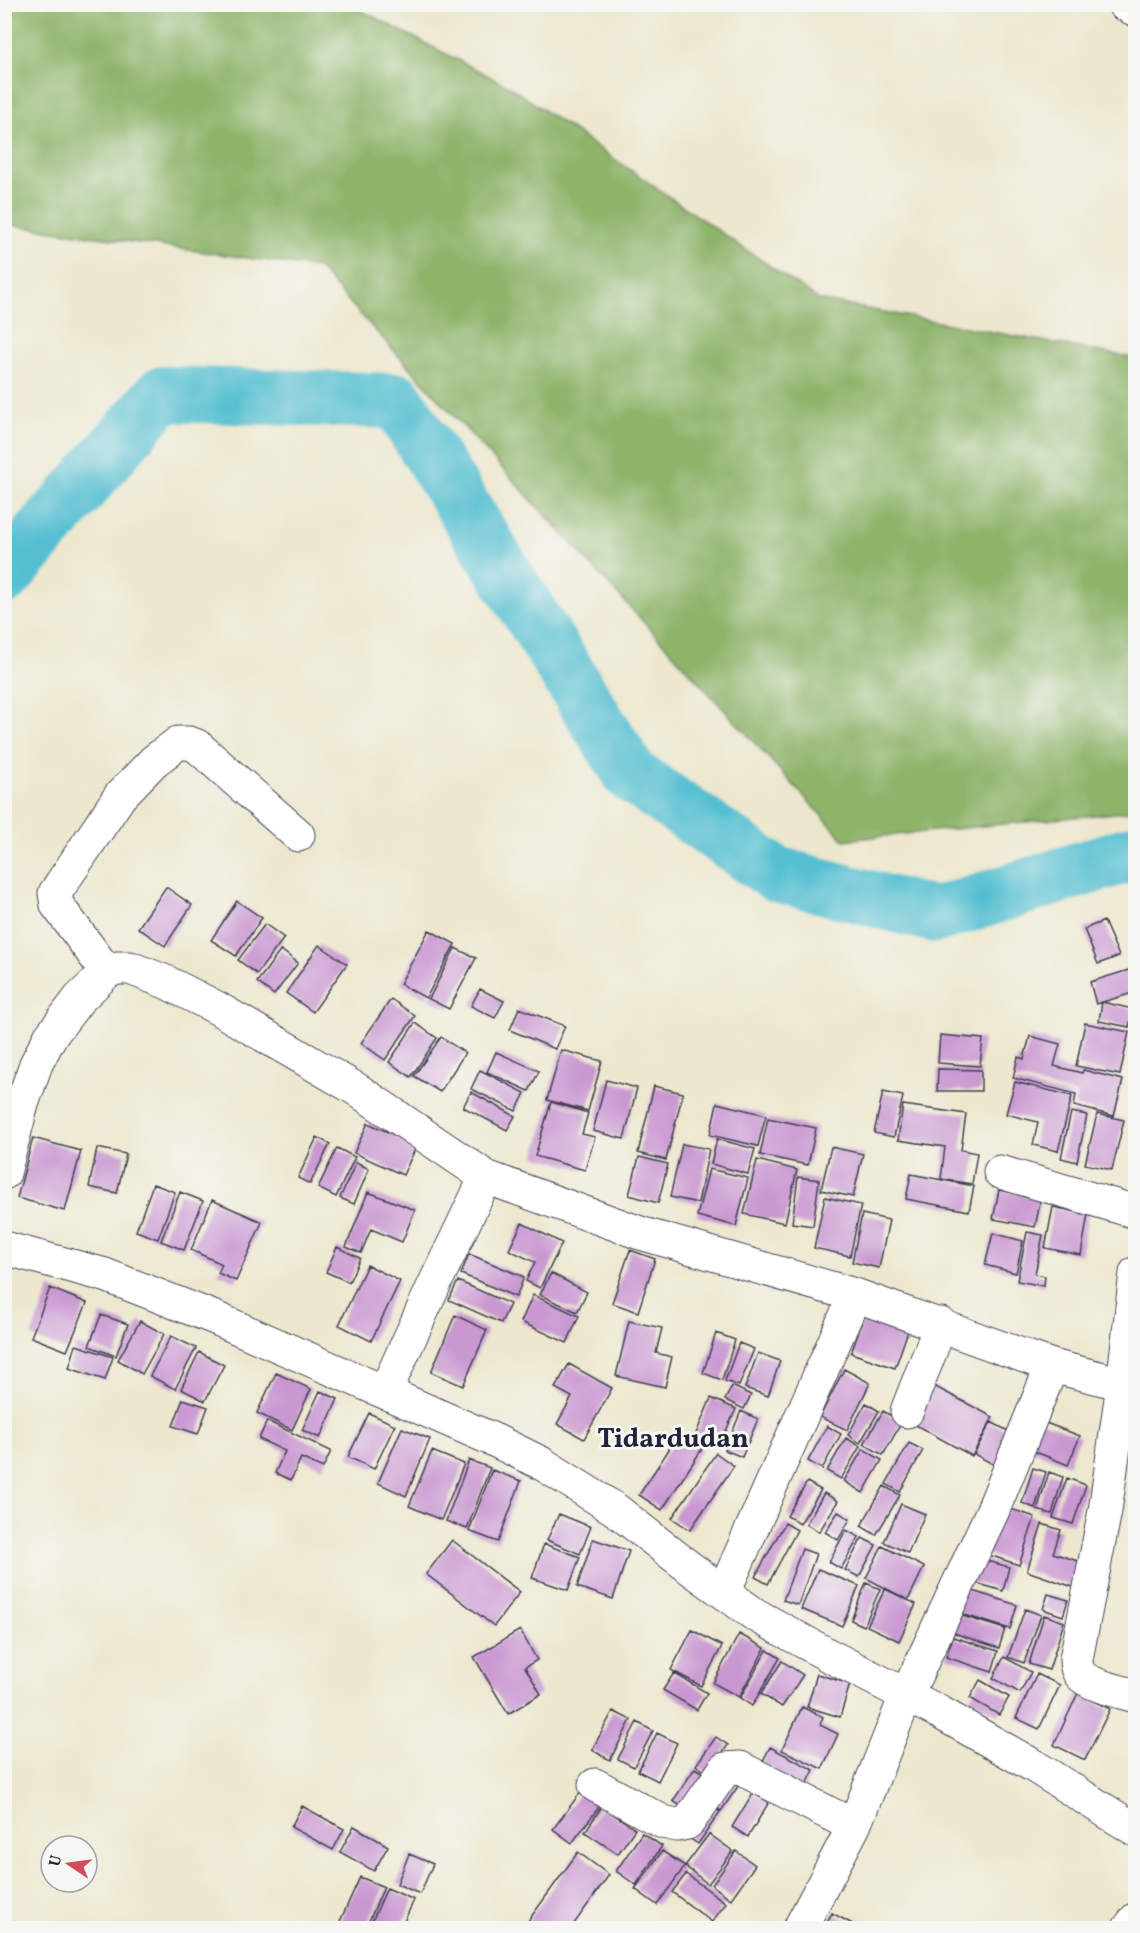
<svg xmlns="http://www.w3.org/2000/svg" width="1140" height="1933" viewBox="0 0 1140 1933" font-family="Vollkorn,serif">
<rect width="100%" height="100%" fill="#f6f6f2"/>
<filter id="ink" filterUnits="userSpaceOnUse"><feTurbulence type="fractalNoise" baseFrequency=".0167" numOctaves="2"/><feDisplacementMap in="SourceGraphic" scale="12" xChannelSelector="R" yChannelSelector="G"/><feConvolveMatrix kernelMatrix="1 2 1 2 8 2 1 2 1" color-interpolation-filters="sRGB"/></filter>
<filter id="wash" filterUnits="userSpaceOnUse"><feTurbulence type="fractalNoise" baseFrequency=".008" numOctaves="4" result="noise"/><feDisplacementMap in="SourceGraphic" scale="24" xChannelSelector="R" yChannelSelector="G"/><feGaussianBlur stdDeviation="1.35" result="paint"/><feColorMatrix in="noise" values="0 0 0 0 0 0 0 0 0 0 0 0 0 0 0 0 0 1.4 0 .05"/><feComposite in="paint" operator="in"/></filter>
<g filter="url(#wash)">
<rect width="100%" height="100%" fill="#ece7cd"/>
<path fill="#8eb46a" stroke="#586b52" stroke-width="1.5" d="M5 4 351 5 510 87 819 300 1135 358V811L844 840 318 268 5 224Z"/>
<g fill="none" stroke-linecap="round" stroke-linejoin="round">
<path stroke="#55bfd1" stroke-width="56" d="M4 577 162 394 397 401 631 775 776 874 935 915 1136 852"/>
</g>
<g id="blocks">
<path fill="#c998d1" d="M166 887 192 905 165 946 138 928Z
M237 901 262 918 236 956 211 940Z
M1104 921 1119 956 1098 964 1084 929Z
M265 924 284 938 257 974 238 960Z
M429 930 455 944 426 998 400 984Z
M319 945 347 964 313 1012 286 993Z
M455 948 476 958 449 1009 429 999Z
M281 950 298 963 274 995 257 982Z
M1132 969 1136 992 1096 1004 1090 982Z
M480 989 504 1001 495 1018 471 1006Z
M391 999 415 1016 385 1060 361 1043Z
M1102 1002 1133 1009 1129 1027 1099 1021Z
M519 1008 565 1026 555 1049 510 1030Z
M415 1023 437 1038 411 1077 389 1062Z
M1085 1023 1129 1032 1120 1075 1076 1066Z
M940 1035 983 1039 980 1066 938 1063Z
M1030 1036 1060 1044 1054 1066 1082 1073 1083 1070 1123 1080 1114 1116 1074 1106 1076 1094 1013 1078 1018 1057 1024 1059Z
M441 1037 465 1053 440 1092 414 1076Z
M561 1050 602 1061 588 1111 547 1100Z
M496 1052 539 1071 529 1091 487 1072Z
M938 1069 981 1070V1091H937Z
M480 1070 525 1093 516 1111 471 1089Z
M606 1080 637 1088 624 1139 593 1131Z
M1015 1082 1072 1096 1058 1151 1033 1145 1038 1122 1006 1114Z
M654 1086 683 1093 666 1160 638 1153Z
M471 1092 515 1116 507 1130 463 1107Z
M883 1092 903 1096 894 1137 874 1133Z
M551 1102 588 1113 582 1134 595 1137 585 1170 535 1156Z
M717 1103 766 1115 758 1146 710 1135Z
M903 1105 966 1114 961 1150 977 1153 972 1184 941 1179 945 1147 898 1140Z
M1071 1112 1087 1115 1077 1162 1061 1158Z
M1097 1114 1124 1120 1112 1170 1085 1164Z
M768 1118 816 1128 808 1165 760 1155Z
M368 1123 417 1145 403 1175 354 1153Z
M317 1137 330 1144 310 1184 298 1178Z
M33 1138 81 1151 65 1211 17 1198Z
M717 1139 755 1149 748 1174 711 1164Z
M682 1144 709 1149 698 1203 670 1197Z
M831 1147 863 1154 853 1197 821 1190Z
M97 1148 126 1154 117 1193 89 1187Z
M337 1148 355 1157 336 1197 318 1188Z
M639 1157 668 1164 658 1203 629 1195Z
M757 1160 797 1170 785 1223 744 1214Z
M356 1162 369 1169 354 1204 340 1198Z
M709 1169 748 1178 736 1226 697 1216Z
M911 1174 974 1186 969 1211 906 1199Z
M798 1177 819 1180 813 1226 792 1223Z
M153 1184 175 1192 158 1239 136 1231Z
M999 1190 1041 1198 1035 1227 993 1219Z
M180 1192 203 1201 184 1250 161 1241Z
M368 1192 415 1210 402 1242 371 1229 361 1253 346 1247Z
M825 1197 861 1205 850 1256 814 1248Z
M212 1200 262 1222 236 1281 218 1273 222 1264 191 1250Z
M1053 1207 1088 1214 1081 1255 1045 1248Z
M862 1214 889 1220 879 1268 852 1262Z
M522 1223 562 1243 540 1288 526 1281 535 1262 509 1250Z
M1027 1232 1043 1235 1035 1274 1045 1276 1044 1286 1017 1281Z
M993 1233 1023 1241 1016 1273 985 1265Z
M337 1247 360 1258 349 1282 326 1272Z
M630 1250 655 1259 638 1312 612 1303Z
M469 1254 524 1277 516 1297 461 1274Z
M367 1265 400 1281 371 1341 339 1325Z
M551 1273 587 1292 577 1312 540 1295Z
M458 1281 510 1304 501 1323 449 1300Z
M4 1282 12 1284 5 1313H4Z
M50 1288 87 1303 67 1351 31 1337Z
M533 1295 579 1316 567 1343 521 1322Z
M101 1315 128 1324 116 1356 89 1346Z
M455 1315 487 1330 463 1386 431 1372Z
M865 1315 908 1331 895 1368 851 1353Z
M140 1321 164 1334 142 1374 118 1360Z
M629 1321 662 1328 656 1353 672 1357 665 1387 616 1376Z
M716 1333 735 1340 722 1380 703 1373Z
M171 1336 196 1348 175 1389 150 1376Z
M739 1343 754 1349 739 1386 725 1381Z
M76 1345 113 1357 105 1380 69 1368Z
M199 1352 224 1365 205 1401 181 1389Z
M758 1353 780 1361 768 1396 745 1388Z
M569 1364 612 1388 584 1439 557 1424 572 1397 555 1388Z
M844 1369 870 1383 847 1430 820 1417Z
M276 1373 311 1389 292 1430 257 1413Z
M930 1384 993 1417 972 1456 910 1422Z
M732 1386 751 1395 744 1409 725 1400Z
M320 1391 338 1399 320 1438 302 1430Z
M711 1398 736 1409 719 1446 695 1436Z
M183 1399 208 1407 198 1434 173 1426Z
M866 1403 879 1411 860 1443 848 1435Z
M741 1411 758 1419 742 1457 725 1450Z
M883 1411 902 1422 883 1455 864 1444Z
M369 1413 395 1425 374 1469 348 1457Z
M1038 1420 1080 1436 1068 1465 1026 1448Z
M267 1421 331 1451 323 1468 301 1458 291 1480 275 1473 285 1451 259 1439Z
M991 1422 1020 1437 1002 1469 974 1454Z
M827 1426 841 1434 822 1469 808 1461Z
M402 1428 430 1439 406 1496 378 1483Z
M679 1434 702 1449 662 1510 639 1495Z
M846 1438 860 1446 841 1479 827 1471Z
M909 1443 923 1450 900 1492 886 1484Z
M863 1449 882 1460 863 1493 844 1481Z
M432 1451 464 1464 441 1520 409 1506Z
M716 1453 734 1466 690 1530 672 1518Z
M469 1460 490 1468 467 1529 446 1521Z
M1033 1468 1046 1472 1035 1508 1022 1503Z
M492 1470 521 1481 498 1542 469 1531Z
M1049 1472 1063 1477 1052 1514 1037 1510Z
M1067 1478 1086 1485 1073 1524 1053 1518Z
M807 1482 821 1490 800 1524 787 1516Z
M884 1486 900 1495 876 1535 861 1526Z
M824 1493 838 1501 819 1532 806 1524Z
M901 1504 925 1514 908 1553 884 1542Z
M999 1505 1035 1517 1019 1565 983 1553Z
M838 1512 850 1519 838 1540 825 1532Z
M559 1514 591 1527 580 1554 547 1540Z
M785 1523 797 1530 768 1584 755 1577Z
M1042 1524 1061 1530 1053 1553 1087 1564 1079 1589 1027 1571Z
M846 1530 859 1537 841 1569 829 1562Z
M862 1538 876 1545 859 1577 845 1570Z
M593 1539 629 1551 613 1599 577 1587Z
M452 1540 520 1592 494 1626 426 1574Z
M544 1544 580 1557 568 1590 532 1578Z
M882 1546 924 1567 908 1600 866 1578Z
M802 1549 816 1554 798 1605 783 1600Z
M976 1558 1009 1567 1003 1591 969 1581Z
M818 1569 859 1586 842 1626 801 1609Z
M866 1583 880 1589 864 1626 851 1620Z
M963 1588 1017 1605 1010 1629 955 1612Z
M885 1589 916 1604 899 1641 867 1626Z
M1048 1594 1068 1600 1063 1616 1043 1609Z
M1025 1609 1041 1615 1024 1663 1008 1657Z
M956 1614 1005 1629 999 1648 951 1632Z
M1044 1615 1064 1622 1049 1670 1029 1664Z
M520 1630 537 1660 525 1667 541 1694 508 1714 474 1657Z
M692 1630 722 1646 701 1686 671 1670Z
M739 1634 765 1648 739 1697 713 1683Z
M953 1637 998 1651 992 1672 946 1657Z
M767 1650 780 1658 752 1706 740 1698Z
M1004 1657 1031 1672 1020 1693 993 1678Z
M782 1661 803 1675 782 1707 761 1694Z
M674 1673 707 1693 697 1710 663 1690Z
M817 1674 850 1684 840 1717 807 1707Z
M1037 1674 1060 1685 1039 1729 1016 1718Z
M980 1680 1009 1697 999 1715 970 1698Z
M1078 1693 1110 1709 1085 1760 1054 1745Z
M802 1707 823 1717 820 1725 838 1734 822 1769 782 1750Z
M613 1711 631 1720 610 1760 592 1750Z
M637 1722 653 1731 634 1767 618 1759Z
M657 1733 677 1743 658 1781 638 1771Z
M716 1737 728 1745 708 1774 696 1765Z
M770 1747 814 1770 801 1796 757 1773Z
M695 1768 706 1775 684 1808 673 1801Z
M730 1775 741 1782 721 1811 710 1803Z
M580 1793 599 1807 572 1843 553 1829Z
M753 1793 769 1802 748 1837 732 1827Z
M708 1804 720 1812 698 1844 686 1836Z
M302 1806 344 1829 333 1850 291 1827Z
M602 1806 635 1829 618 1854 585 1832Z
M354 1826 388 1846 374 1871 340 1852Z
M642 1833 662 1846 636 1885 616 1871Z
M709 1834 733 1851 708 1884 685 1866Z
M662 1851 685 1866 657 1905 635 1889Z
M736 1851 755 1865 731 1899 712 1885Z
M578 1852 609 1875 571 1928H523Z
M409 1854 433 1864 420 1894 397 1884Z
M686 1874 726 1903 712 1922 672 1892Z
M360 1877 384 1887 366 1928H337Z
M387 1888 414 1900 401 1928H369Z
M832 1913 860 1928H824Z"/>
</g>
</g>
<g filter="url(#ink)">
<use href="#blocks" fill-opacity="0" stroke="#404051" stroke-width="1.5"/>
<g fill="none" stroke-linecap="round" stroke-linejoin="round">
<defs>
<path id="minor" d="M1124 4 1136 10
M107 972 57 905 55 893 120 796 154 761 178 743H189L197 746 298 835
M1000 1172 1136 1212
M4 1173 22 1104 36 1064 50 1037 79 999 107 972 117 968H130L166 982 217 1008 356 1089 486 1177 640 1233 855 1295 1052 1366 1123 1384 1105 1511 1076 1659C1076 1664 1077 1670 1080 1674 1088 1685 1122 1692 1136 1696
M4 1248 105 1275 215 1318 494 1440 541 1463 616 1510 690 1568 754 1614 828 1655 939 1712 1034 1766 1136 1830
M1123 1384 1136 1273
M385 1392 436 1281 486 1177
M907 1411 941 1324
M724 1592 855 1295
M595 1785 663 1822 677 1825 687 1823 689 1821 725 1769 740 1768 854 1826
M800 1928 854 1826 906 1696 993 1510 1052 1366
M1129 1928 1136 1919"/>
</defs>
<use href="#minor" stroke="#404051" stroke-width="35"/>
<use href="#minor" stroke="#fff" stroke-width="33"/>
</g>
</g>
<g text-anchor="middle" stroke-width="6" stroke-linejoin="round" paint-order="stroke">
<g font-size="27" font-weight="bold" fill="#22223b" stroke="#f6f6f2">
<text x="673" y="1447">Tidardudan</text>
</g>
</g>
<rect width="1140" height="1933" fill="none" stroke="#f6f6f2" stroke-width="24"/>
<g transform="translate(69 1864) rotate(283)"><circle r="28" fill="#f6f6f2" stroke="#a1a1a9" stroke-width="1.5"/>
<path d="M0-4.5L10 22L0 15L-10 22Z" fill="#d1495b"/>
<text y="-9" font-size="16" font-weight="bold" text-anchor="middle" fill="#22223b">U</text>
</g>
</svg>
